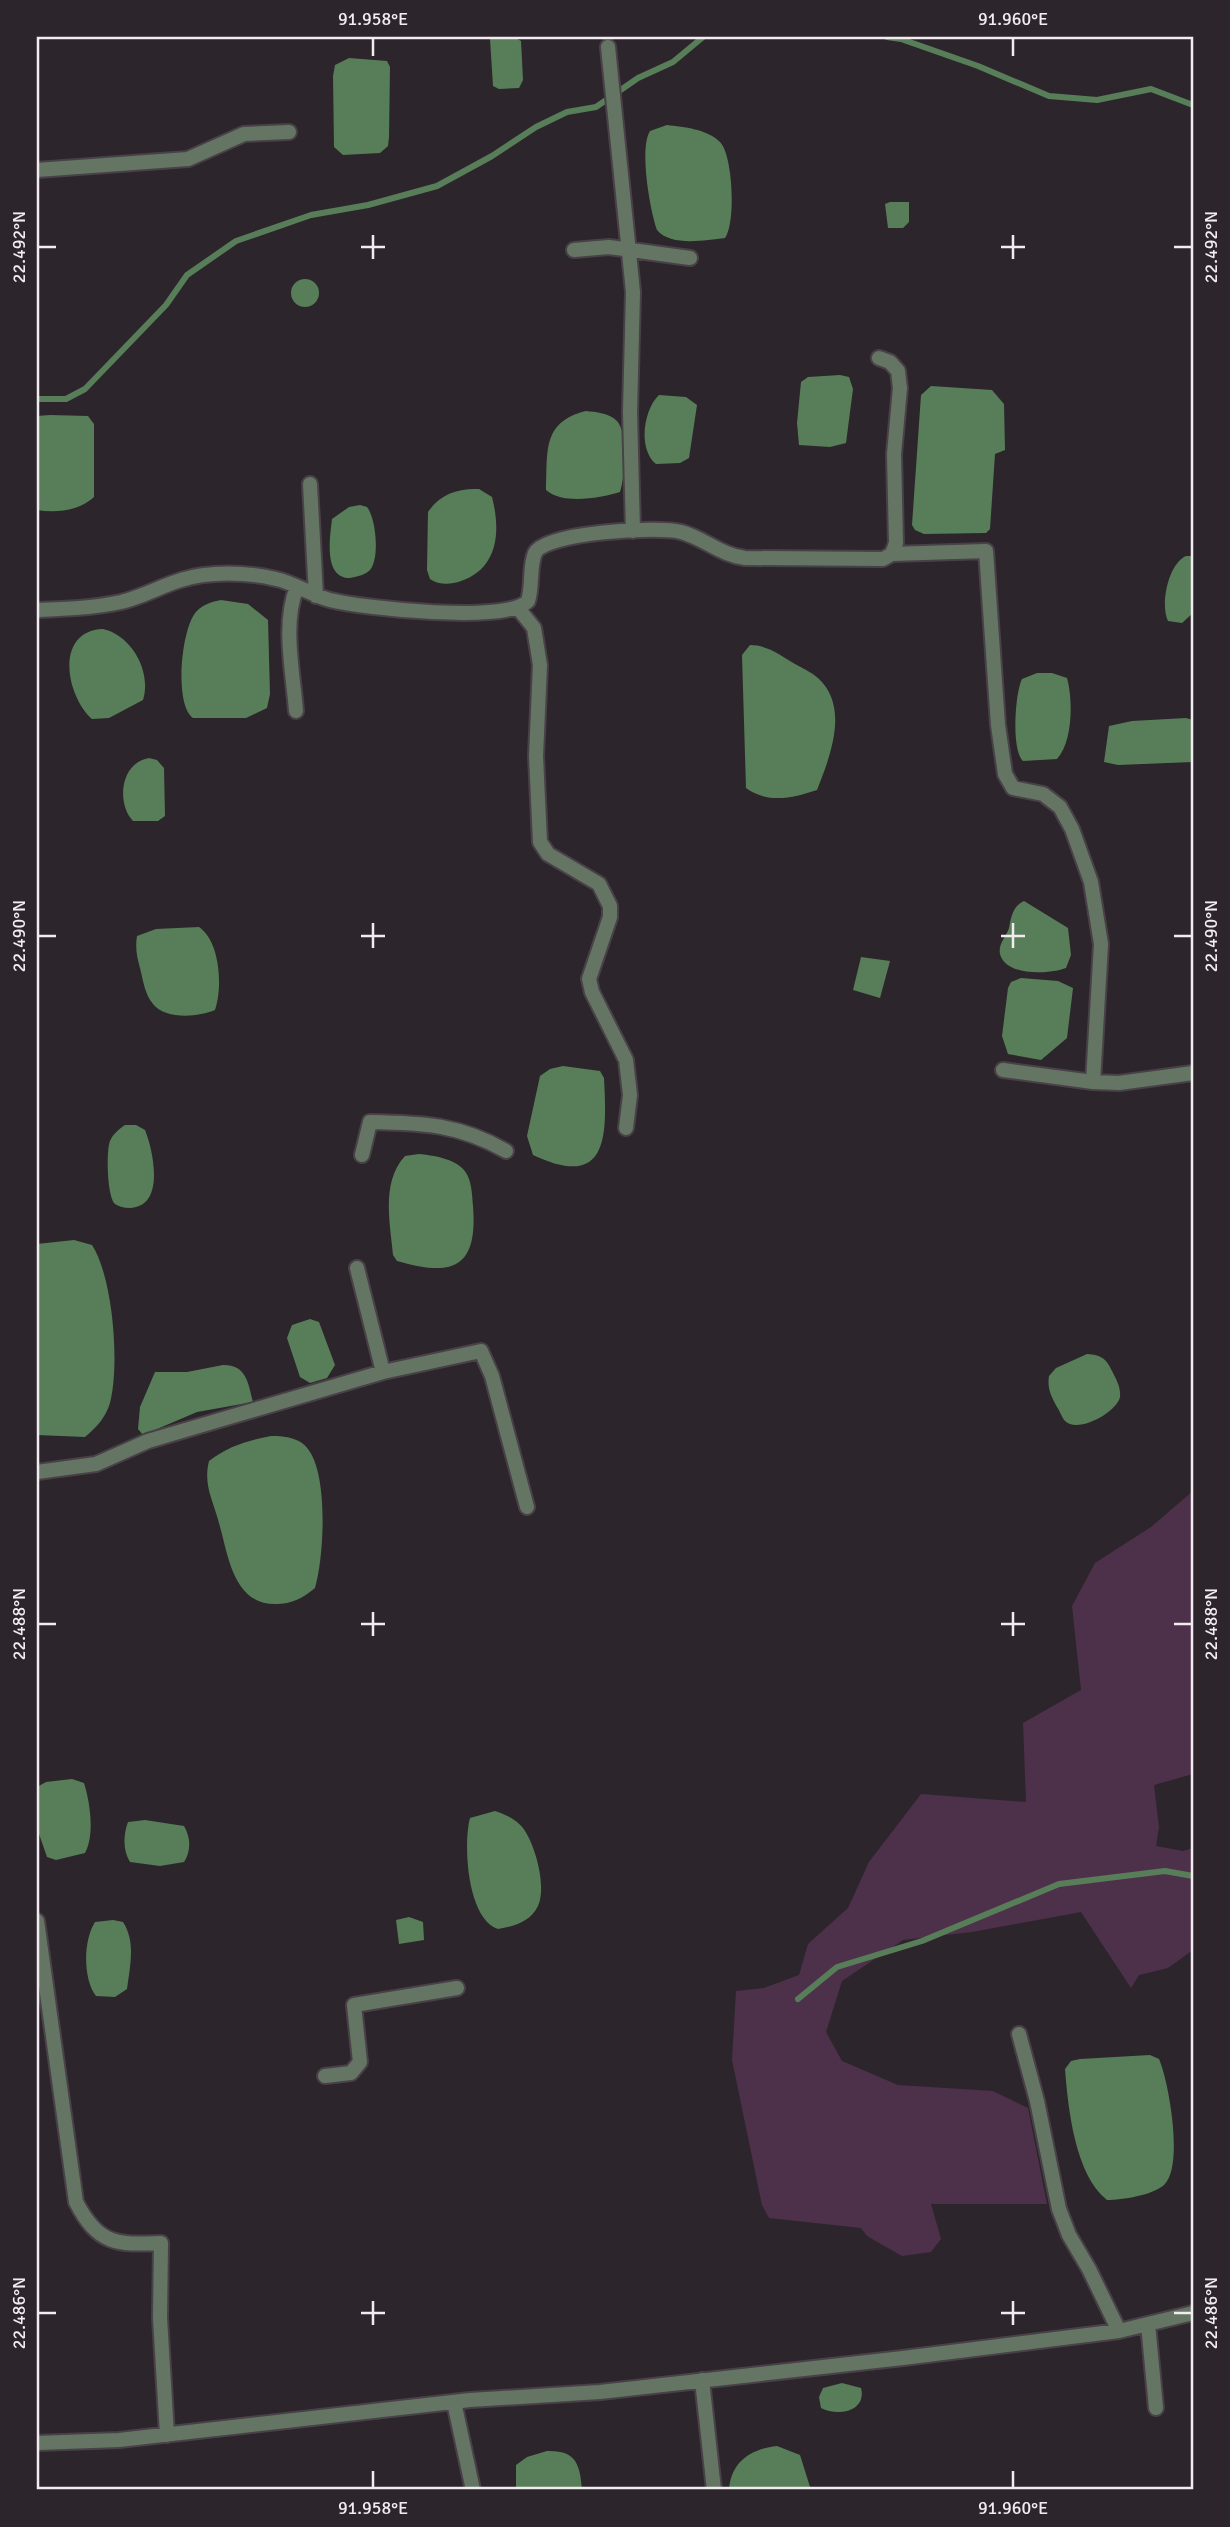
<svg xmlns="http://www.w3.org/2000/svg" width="1230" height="2527" viewBox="0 0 1230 2527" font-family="Signika,sans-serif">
<rect width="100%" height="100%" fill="#2d252c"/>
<path fill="#4d314a" d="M1193 1491V1774L1154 1785 1159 1827 1156 1846 1183 1851 1193 1848V1950L1168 1968 1139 1975 1131 1988 1081 1912 972 1932 903 1940 842 1981 826 2032 842 2061 898 2085 993 2091 1028 2108 1047 2204H931L941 2239 931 2252 902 2256 867 2236 861 2228 769 2218 762 2205 732 2060 736 1991 764 1988 799 1975 808 1944 848 1908 869 1862 921 1794 1026 1802 1023 1723 1081 1690 1072 1606 1095 1563 1151 1527Z"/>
<path fill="#577e58" d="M496 37H514L521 41 523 80 519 88 499 89 493 86 490 39Z
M349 58 387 61 390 67 389 137 388 146 380 153 343 155 334 147 333 76 335 65Z
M667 125C684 127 707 129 720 142 733 155 736 223 725 238 705 240 671 247 657 230 650 210 639 148 650 131Z
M890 202H909V222L903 228H888L885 204Z
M291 293a14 14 0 1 1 28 0a14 14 0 1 1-28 0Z
M840 375 849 377 853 389 846 443 830 447 799 445 797 423 801 382 808 377Z
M931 386 992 390 1004 404 1005 450 995 454 990 529 986 533 924 534 915 530 912 525 921 395Z
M659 395 686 397 697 405 689 458 680 463 656 464C638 450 643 410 659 395Z
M586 411C596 412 609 413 617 421 629 435 625 476 620 492 600 498 563 505 546 490 548 453 541 422 586 411Z
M50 415 88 416 94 424V497C79 511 56 513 37 510V416Z
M479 489 492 497C501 532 498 568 461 581 450 585 439 585 430 579L427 570 428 512C440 494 458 488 479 489Z
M360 505 367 507C376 518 380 558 370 570 365 575 356 577 350 578 323 578 330 537 332 519L349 507Z
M1186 556H1193V613L1182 623 1168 621C1160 605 1168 564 1186 556Z
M221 600 248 604 268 620 270 694 267 708 246 718H193C174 705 181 629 196 612 203 604 212 602 221 600Z
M103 629C131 635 152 671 143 700L109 718 92 719C66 696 54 631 103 629Z
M750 645C767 645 780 655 795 664 802 668 811 672 818 678 850 707 830 757 817 790 793 798 768 804 746 788L742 655Z
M1037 673H1052L1067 678C1073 699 1073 742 1057 759L1023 761C1011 750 1015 693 1022 679Z
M1186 718 1193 720V762L1118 765 1104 762 1109 726 1132 721Z
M149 758 157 760 164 768 165 816 158 821H133C117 805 119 763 149 758Z
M1024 901 1068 928 1071 955 1066 968C1050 974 1006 977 1000 954 998 944 1006 937 1009 928 1011 917 1013 906 1024 901Z
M199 927C220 941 223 987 215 1010 198 1017 166 1020 153 1004 145 995 143 980 140 968 137 957 135 948 137 936L156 929Z
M861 957 890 961 880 998 853 990Z
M1021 978 1058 981 1073 988 1067 1038 1041 1060 1008 1054 1002 1036 1008 988 1011 982Z
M563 1066 600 1071 604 1078C607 1135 609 1191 533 1155L527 1136 540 1076 550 1069Z
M125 1125H136L145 1130C153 1150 164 1200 136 1207 130 1209 121 1208 115 1204 107 1197 106 1151 110 1141 113 1134 119 1129 125 1125Z
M419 1154C432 1155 455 1159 464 1170 472 1179 472 1195 473 1206 478 1269 452 1277 397 1261L393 1255C390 1222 381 1182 405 1156Z
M74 1240 92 1245C113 1277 120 1365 110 1403 106 1417 96 1428 85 1437L37 1435V1244Z
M310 1319 319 1322 335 1365 327 1378 310 1383 300 1377 287 1338 292 1325Z
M1087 1354C1101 1355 1106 1358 1112 1371 1116 1379 1121 1387 1120 1397 1117 1412 1078 1434 1065 1421 1062 1418 1060 1411 1057 1407 1051 1396 1047 1388 1049 1376L1056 1368Z
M223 1365C247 1365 248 1383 253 1402L197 1412 143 1435 138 1429 140 1407 155 1372H187Z
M271 1436C286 1436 302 1438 310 1452 328 1480 324 1557 315 1588 303 1598 292 1604 276 1604 233 1605 228 1554 219 1523 213 1500 203 1485 209 1461 228 1446 249 1440 271 1436Z
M72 1779 84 1783C90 1802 95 1835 85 1853L56 1860 47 1857 38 1831 37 1787 46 1782Z
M495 1811C505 1814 517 1820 523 1828 535 1844 547 1886 538 1906 530 1922 515 1926 498 1929 467 1919 463 1844 470 1818Z
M145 1820 184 1826C191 1838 191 1851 184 1862L160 1866 130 1862C123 1851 123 1835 128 1822Z
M409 1917 423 1922 424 1940 399 1944 396 1920Z
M113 1920 123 1922C136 1942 130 1966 127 1989L115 1997 96 1996C83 1979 83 1941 95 1922Z
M1150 2055 1159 2059C1169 2082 1184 2167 1164 2185 1153 2195 1122 2200 1107 2200 1075 2175 1068 2108 1065 2069L1071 2061 1080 2059Z
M842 2383 861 2388C867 2411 838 2417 821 2408L819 2397 823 2388Z
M777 2446 800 2455 811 2490H729C731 2462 750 2449 777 2446Z
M547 2451C576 2450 580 2464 582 2490H516V2465L527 2457Z"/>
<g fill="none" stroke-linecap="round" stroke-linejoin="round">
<path stroke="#577e58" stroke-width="6" d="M887 37 901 39 978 66 1049 96 1097 100 1151 89 1193 105
M37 399H66L85 389 166 305 187 275 236 241 311 215 368 205 437 186 492 156 536 127 567 112 596 107 638 78 673 62 703 37
M798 1999 837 1967 922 1941 1059 1884 1165 1871 1193 1876"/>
<defs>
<path id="street" d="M608 47 633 292 630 412 633 531
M37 170 188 159 244 134 289 132
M574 250 609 247 690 258
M310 484 316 596
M892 554 986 551 998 725 1005 774 1013 788 1043 794 1060 807 1072 829 1091 882 1101 944 1093 1082
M518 608 534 628 540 665 536 756 540 842 548 854 599 884 610 906V917L589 979 592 992 626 1060 630 1095 626 1128
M37 610C65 609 93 608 121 602 142 597 161 586 181 580 208 571 248 572 276 579 295 583 311 595 330 600 362 608 507 624 528 601 533 586 529 567 535 553 545 532 659 526 681 532 704 538 720 555 745 558L883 559 892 554 896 543 894 454 900 388 898 371 890 362 879 358
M296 711C293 672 282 623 297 587
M1003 1070 1093 1082 1119 1083 1193 1073
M362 1155 370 1122C423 1123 459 1124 506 1151
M357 1268 383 1372
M37 1472 96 1464 148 1441 383 1372 481 1351 492 1376 527 1507
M37 1921 76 2202C98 2245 117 2245 161 2243L160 2318 167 2435
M1019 2034 1037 2101 1059 2209 1069 2235 1089 2269 1119 2331
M325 2076 351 2073 360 2062 354 2005 457 1988
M1148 2324 1156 2408
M702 2380 714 2490
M454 2402 473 2490
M37 2443 119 2440 470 2400 600 2392 903 2358 1119 2331 1193 2313"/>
</defs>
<use href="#street" stroke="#494148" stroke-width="18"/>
<use href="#street" stroke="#657564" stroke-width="14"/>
</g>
<path fill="none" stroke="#f2ecf1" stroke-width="2.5" d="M373 38V56M1013 38V56M373 235V259M1013 235V259M38 247H56M361 247H385M1001 247H1025M1174 247H1192M373 923V948M1013 923V948M38 936H56M361 936H385M1001 936H1025M1174 936H1192M373 1612V1636M1013 1612V1636M38 1624H56M361 1624H385M1001 1624H1025M1174 1624H1192M373 2301V2325M1013 2301V2325M38 2313H56M361 2313H385M1001 2313H1025M1174 2313H1192M373 2471V2488M1013 2471V2488"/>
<rect width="1230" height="2527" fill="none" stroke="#2d252c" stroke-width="77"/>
<rect x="38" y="38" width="1154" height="2450" fill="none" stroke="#f2ecf1" stroke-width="2.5"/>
<g font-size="18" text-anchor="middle" fill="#f2ecf1">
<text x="373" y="25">91.958°E</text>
<text x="1013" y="25">91.960°E</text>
<text transform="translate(19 247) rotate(-90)" y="6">22.492°N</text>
<text transform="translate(1211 247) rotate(-90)" y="6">22.492°N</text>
<text transform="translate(19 936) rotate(-90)" y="6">22.490°N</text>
<text transform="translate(1211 936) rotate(-90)" y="6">22.490°N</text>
<text transform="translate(19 1624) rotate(-90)" y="6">22.488°N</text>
<text transform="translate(1211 1624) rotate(-90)" y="6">22.488°N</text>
<text transform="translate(19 2313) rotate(-90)" y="6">22.486°N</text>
<text transform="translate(1211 2313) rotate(-90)" y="6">22.486°N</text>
<text x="373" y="2514">91.958°E</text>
<text x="1013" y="2514">91.960°E</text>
</g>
</svg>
